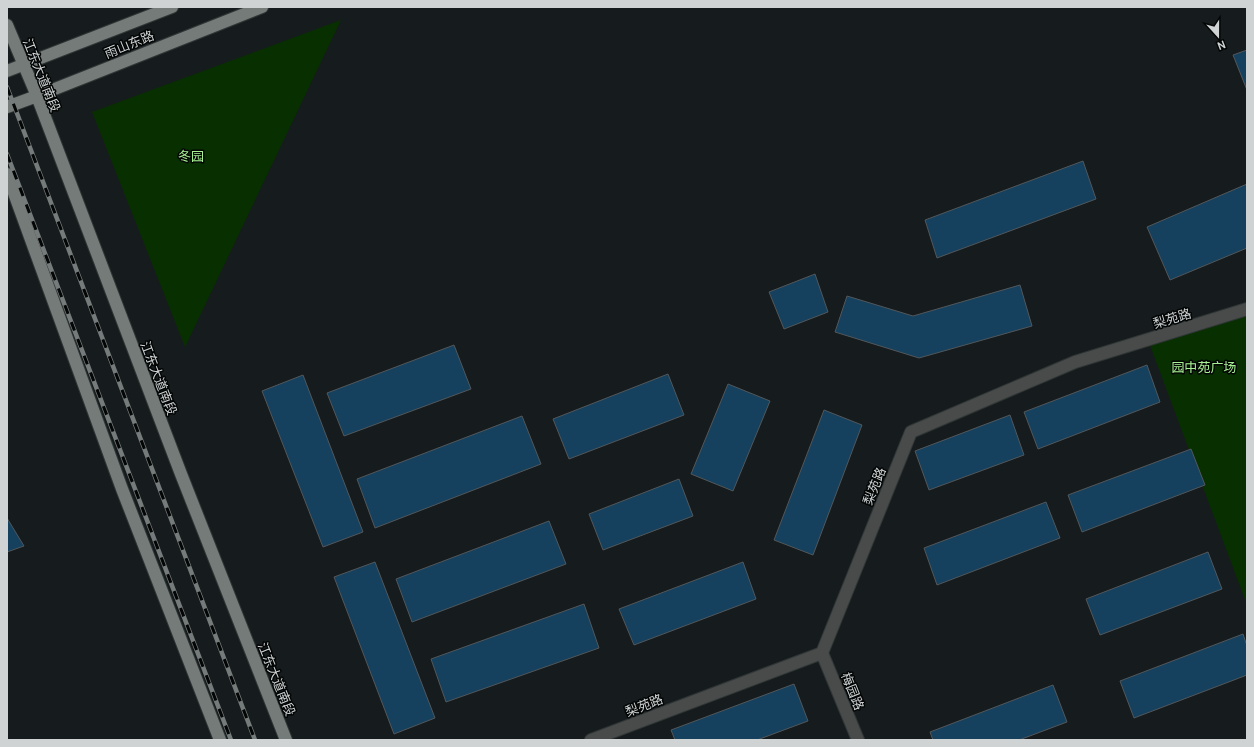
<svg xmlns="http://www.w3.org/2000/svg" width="1254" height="747" viewBox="0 0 1254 747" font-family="Overpass,'Noto Sans SC',sans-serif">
<rect width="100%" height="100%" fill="#161c1d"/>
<path fill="#082f00" d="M341 20 185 347 92 112Z
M1247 309V605L1148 340Z"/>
<path fill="#15415e" stroke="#52575b" d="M1247 50V90L1233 55Z
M1083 161 1096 199 937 258 925 220Z
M1247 184V248L1170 280 1147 227Z
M815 274 828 312 784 329 769 292Z
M1020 285 1032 326 919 358 835 332 847 296 913 316Z
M454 345 471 389 344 436 327 393Z
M1147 365 1160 402 1038 449 1024 412Z
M668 374 684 415 569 459 553 419Z
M303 375 363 532 323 547 262 391Z
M728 384 770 401 733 491 691 474Z
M824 410 862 425 813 555 774 540Z
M1010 415 1024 455 929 490 915 451Z
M522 416 541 464 375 528 357 479Z
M1191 449 1205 485 1082 532 1068 495Z
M679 479 693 516 603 550 589 514Z
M1046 502 1060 538 937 585 924 548Z
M7 518 24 546 7 552Z
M549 521 566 564 412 622 396 579Z
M1208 552 1222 589 1100 635 1086 599Z
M375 562 435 718 394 734 334 577Z
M743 562 756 599 634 645 619 609Z
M584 604 599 648 446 702 431 659Z
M1243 634 1247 646V675L1134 718 1120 681Z
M794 684 808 721 757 740H675L671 730Z
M1053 685 1067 722 1019 740H933L930 732Z"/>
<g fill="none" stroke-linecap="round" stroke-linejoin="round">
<defs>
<path id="minor" d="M822 653 858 740
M591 740 822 653 911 432 1075 362 1247 309"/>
<path id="major" d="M7 25 37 96 181 474 286 740
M7 71 172 7
M7 107 37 96 262 7
M7 174 122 489 220 740"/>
</defs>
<use href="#minor" stroke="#303636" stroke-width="14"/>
<use href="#major" stroke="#303636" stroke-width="14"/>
<use href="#minor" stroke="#484b4a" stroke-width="12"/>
<use href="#major" stroke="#757b79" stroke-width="12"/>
<defs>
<path id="rail" d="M7 87 255 740
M7 154 231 740"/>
</defs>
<use href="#rail" stroke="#757a7a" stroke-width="4.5"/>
<use href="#rail" stroke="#040606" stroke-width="3" stroke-dasharray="9" stroke-linecap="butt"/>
</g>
<g text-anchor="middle" stroke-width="3" stroke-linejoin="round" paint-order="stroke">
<g font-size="13" fill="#cfd3d3" stroke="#040606">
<text transform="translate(129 44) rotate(-22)" y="5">雨山东路</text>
<text transform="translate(42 75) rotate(68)" y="5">江东大道南段</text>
<text transform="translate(1172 318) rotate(-17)" y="5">梨苑路</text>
<text transform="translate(159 378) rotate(69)" y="5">江东大道南段</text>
<text transform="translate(874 486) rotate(-68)" y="5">梨苑路</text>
<text transform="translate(277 679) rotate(68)" y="5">江东大道南段</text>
<text transform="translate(853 691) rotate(68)" y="5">梅园路</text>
<text transform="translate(644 705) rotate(-21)" y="5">梨苑路</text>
</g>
<g font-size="13" fill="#a7f193" stroke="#040606">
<text x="191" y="161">冬园</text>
<text x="1204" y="372">园中苑广场</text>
</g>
</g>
<rect width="1254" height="747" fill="none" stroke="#cfd3d3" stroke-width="16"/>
<g transform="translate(1218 36) rotate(159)" stroke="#040606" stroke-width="3" paint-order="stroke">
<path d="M0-3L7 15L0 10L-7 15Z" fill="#cfd3d3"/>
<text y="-6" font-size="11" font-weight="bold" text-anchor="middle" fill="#cfd3d3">N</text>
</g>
</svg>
